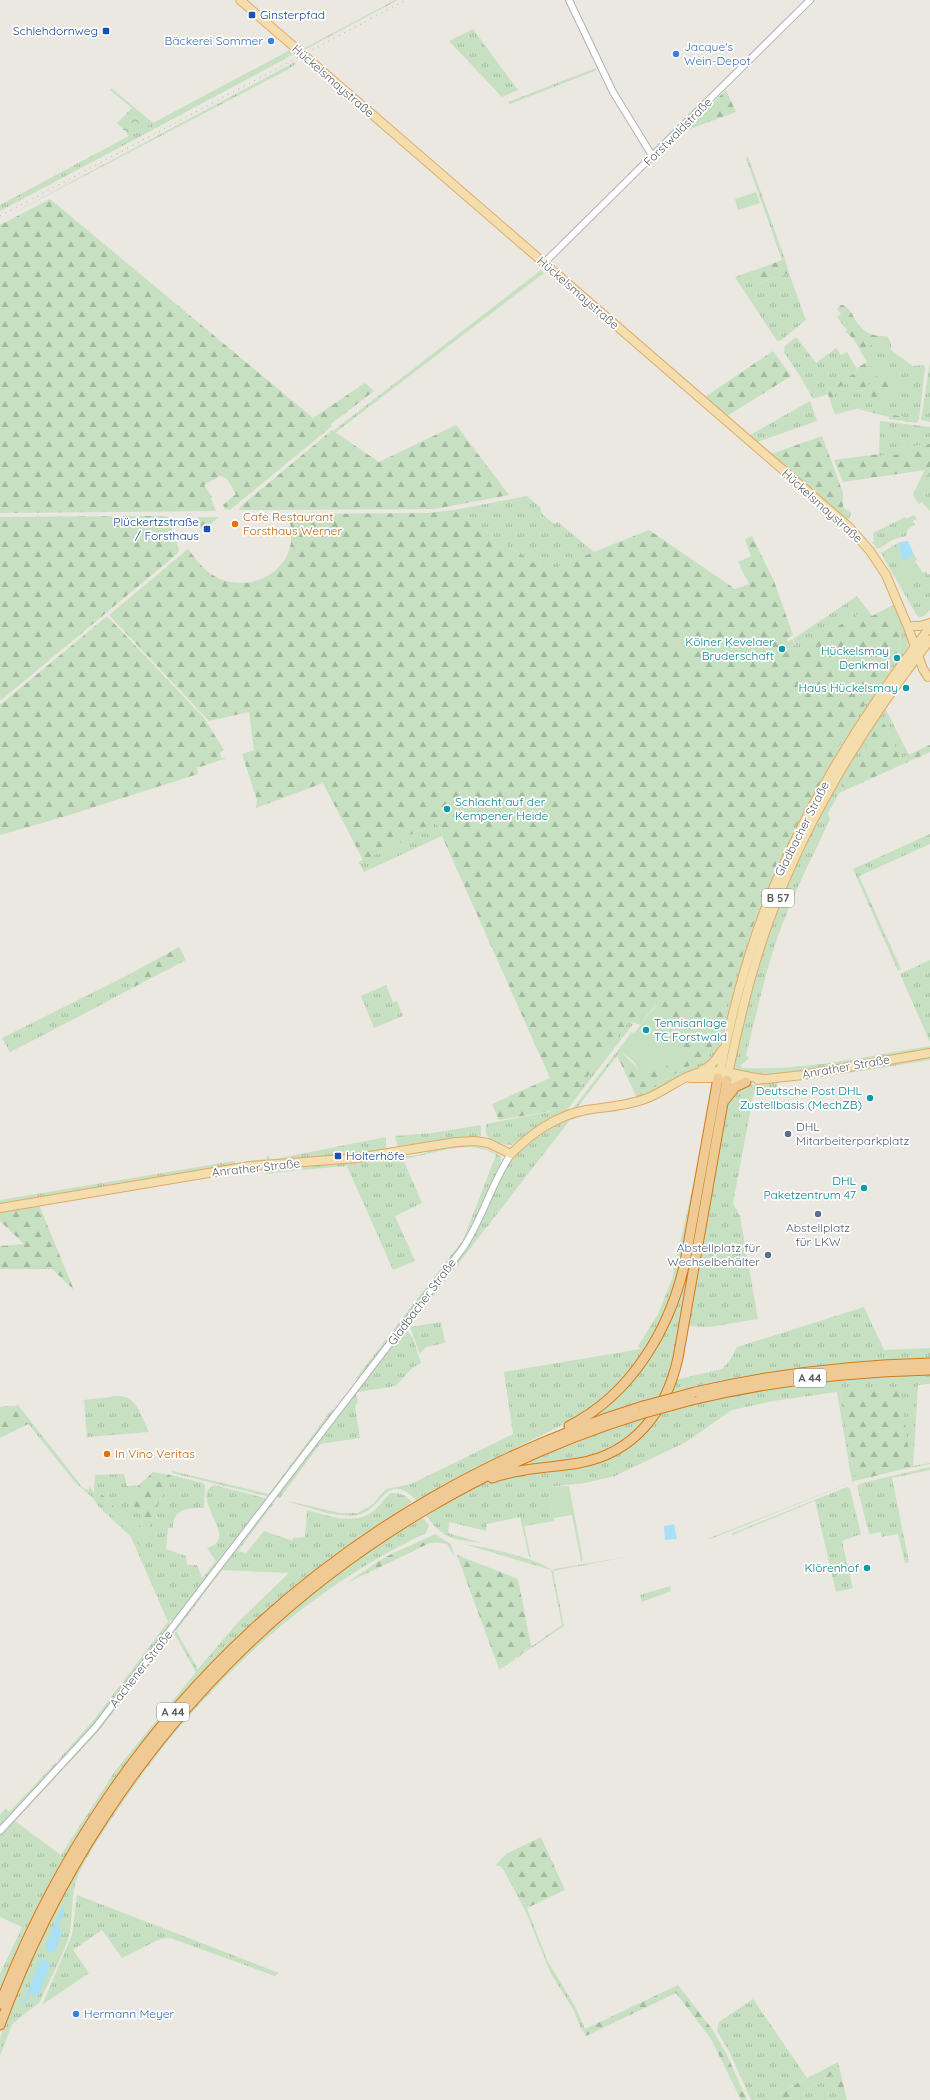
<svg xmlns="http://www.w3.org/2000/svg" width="930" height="2100" viewBox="0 0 930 2100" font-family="Quicksand,sans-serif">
<defs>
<pattern id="grass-tufts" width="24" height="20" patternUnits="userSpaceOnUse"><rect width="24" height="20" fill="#c6e0c1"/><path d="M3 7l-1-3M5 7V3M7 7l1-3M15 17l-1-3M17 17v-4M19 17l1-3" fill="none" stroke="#a4b9a0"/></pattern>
<pattern id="forest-firs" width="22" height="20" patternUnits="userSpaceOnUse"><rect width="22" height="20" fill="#c6e0c1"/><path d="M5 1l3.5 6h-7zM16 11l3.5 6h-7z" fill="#a4b9a0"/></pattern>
<pattern id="park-crowns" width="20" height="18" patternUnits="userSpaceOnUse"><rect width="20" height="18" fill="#c6e0c1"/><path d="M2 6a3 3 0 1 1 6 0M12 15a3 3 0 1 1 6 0" fill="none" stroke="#a4b9a0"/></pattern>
</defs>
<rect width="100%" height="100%" fill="#ebe8e2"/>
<path fill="url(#grass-tufts)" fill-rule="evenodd" d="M395 0H398L304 50 303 49Z
M473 29 518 90 502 97 449 41Z
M295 62 296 64 287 70 0 220Z
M596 68 597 70 510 104 508 102Z
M168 115 171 120 0 211V205Z
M748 157 785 259 782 260 746 158Z
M541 270 544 273 335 433 333 431Z
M755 270 760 283 789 273 806 320 780 341H777L735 277Z
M887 336 891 343V350L913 366 924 365 925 367 919 420 859 408 837 414 839 412 833 390 847 383 850 389 866 391 868 386 860 372 873 365 864 349Z
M796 337 816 363 836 348 841 355 847 352 858 371 813 399 800 376 784 352 785 346Z
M930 362V422L921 420Z
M810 401 817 421 757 442 750 435Z
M880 421 930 427V444L900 448V454L879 456Z
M930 469V511L922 502 919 504 914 497Z
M527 496 540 507 542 514 554 524 558 522 594 552 546 571 454 510Z
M914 515 917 519 913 521 915 525 908 529 906 536 894 539 878 549 871 542H874L873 533 905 517 906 519Z
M900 542 899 550 903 561 914 555 917 559 915 562 923 573 926 571 928 575 930 574V610L924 616 919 617 916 614 881 553Z
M857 596 867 609 797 650 793 639Z
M891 599 909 642 908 650 839 754 787 849 765 901 730 1005 717 1057 707 1067 676 1078 648 1096 637 1100 576 1110 574 1107 632 1032 634 1034 577 1108 636 1099V1096L701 1059 718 1040 729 994 768 884 785 845 838 753 835 751 885 674 901 653 897 621H894L889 610 893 605Z
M885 708 909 755 900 759 886 726 880 721 828 813 830 819C812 858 791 898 777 939 764 977 756 1016 746 1055L749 1058 741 1065 742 1068C805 1071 868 1056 930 1046V1051L777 1075 738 1073 733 1068C747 1005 761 941 788 882 806 840 829 800 851 761 857 750 878 713 885 708Z
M436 823 444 835 364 872 358 862 404 841 403 838Z
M930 834V844L859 876 901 969 898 971 853 869Z
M930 960V1042L900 974Z
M128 975 134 987C95 1008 52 1031 10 1052L2 1038Z
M386 985 393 1002 397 1001 403 1016 374 1028 361 996Z
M629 1021 633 1024 572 1103 566 1113 538 1125 512 1145C507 1145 504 1144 499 1143 487 1139 485 1136 486 1124L563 1109Z
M930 1055V1060L842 1074 841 1071Z
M777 1082 778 1088 754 1092 733 1203 740 1216 758 1319 709 1327 685 1326 729 1095 749 1085Z
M709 1101H712L681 1274 655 1336 627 1375 586 1411 560 1426 473 1469 416 1500C385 1469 383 1511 357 1515 337 1519 304 1506 284 1500L340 1513H358L373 1504 386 1489 411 1484 513 1434 504 1372 641 1349 638 1346 658 1314 672 1279 697 1167Z
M570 1120 410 1326 409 1322C428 1298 448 1275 465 1250 481 1224 490 1195 505 1168 516 1150 550 1126 570 1120Z
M481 1125V1136L478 1138 402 1148 397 1145 395 1136 432 1133Z
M386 1137V1148L381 1152 0 1205V1200L234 1161 236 1163 266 1159 268 1155 270 1160Z
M450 1146C470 1145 486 1145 501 1157V1162C489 1188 479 1216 465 1241L360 1379 356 1378 463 1240 496 1155C469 1137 431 1155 403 1159L422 1203 395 1216 415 1261 393 1270 347 1166 302 1170 303 1166 398 1156H412L427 1153V1151Z
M298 1165 299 1170 266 1174 263 1170 266 1167Z
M689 1263 691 1264 673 1361 663 1395 582 1421 636 1373Z
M864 1307 884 1350 930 1348V1358C842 1361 758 1373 672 1392L675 1380 722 1369 730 1360 737 1347Z
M441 1322 445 1343 426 1347 420 1354 410 1327Z
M405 1328 413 1338 421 1363 412 1368 396 1386 358 1392V1390Z
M930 1374V1384L918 1385 913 1466 930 1463V1464L899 1470 911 1467 840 1391 855 1481 713 1538 707 1539 852 1482 837 1392 773 1401 732 1410 686 1442 615 1476 585 1483 548 1487 554 1521 524 1526 531 1558 529 1557 520 1517 487 1524 486 1531 449 1522 448 1533 482 1543C456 1540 442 1539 427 1516 452 1499 480 1480 510 1474 538 1468 569 1474 597 1462 618 1453 638 1424 658 1414 674 1406 694 1404 711 1400 783 1384 856 1378 930 1374Z
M356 1394 358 1402 355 1406 360 1438 320 1444 280 1498 276 1496Z
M119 1396C137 1396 142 1418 149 1432L87 1437 84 1400Z
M18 1405 83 1488 89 1490 90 1486C102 1513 129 1523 140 1547L171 1475 203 1483 205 1486 204 1508C188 1508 173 1508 173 1528H168L166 1549 186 1556 187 1565H197L202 1578 216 1561 207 1548C211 1547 216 1544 218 1541 226 1527 192 1495 214 1485L265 1498 266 1501 174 1621 170 1620 168 1629 89 1731 61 1761 58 1760 93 1721 168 1622 131 1537 99 1507 93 1498 74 1481 14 1406Z
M332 1409 333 1414 270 1497 172 1473V1471L269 1494Z
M648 1417C638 1427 629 1437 618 1444 587 1463 549 1462 515 1467L632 1421Z
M930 1467V1470L892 1478 909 1562 905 1563 898 1534 882 1537 881 1532 869 1534 857 1486 862 1483Z
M124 1474 127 1486 139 1485 132 1495 145 1513 137 1531 94 1486 95 1475Z
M847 1487 850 1489 861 1534 842 1541 853 1588 836 1592 815 1501 732 1535 733 1533Z
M391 1493C401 1493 406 1495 412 1502 378 1525 344 1547 312 1572 171 1682 65 1830 0 1996V1974L22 1927 0 1917V1834L94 1732 172 1631 174 1633 176 1631 175 1628 270 1505 274 1503 238 1551 246 1553 264 1531 293 1541V1538L305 1537 307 1510 296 1507C317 1512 349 1526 369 1514 378 1509 383 1499 391 1493ZM222 1570 289 1573 239 1621 198 1669 176 1631ZM174 1633 196 1672 115 1771 61 1855 15 1821 97 1733Z
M423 1518 429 1526 426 1533C299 1593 194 1694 117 1811 106 1828 84 1859 77 1878 71 1894 73 1914 70 1931 67 1948 50 1979 42 1997L40 2002 12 2024 0 2056V2038L3 2029C18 1991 34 1951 52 1914 134 1753 267 1608 423 1518Z
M435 1534 451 1544 455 1558 447 1544C426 1540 413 1547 393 1554Z
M464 1544C485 1547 538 1558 553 1571L554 1569 632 1556 553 1571 564 1626 499 1670V1669L562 1625 551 1570Z
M670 1586 671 1591 642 1602 640 1595Z
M56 1762 57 1765 0 1827V1815L6 1808 9 1812Z
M503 1857V1862L527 1908 547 1960 576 2008 585 2029 582 2031 573 2009 551 1974 525 1910 503 1869 500 1866H495Z
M77 1895 279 1973 275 1976 170 1938 160 1939 122 1958 102 1930 73 1950 89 1973 42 2005 72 1935Z
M753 1999 807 2078 766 2100H751L730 2053 717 2031 719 2022Z
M832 2075 838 2100H786Z"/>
<path fill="url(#forest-firs)" d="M726 90 736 112 687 130V129Z
M50 199 313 418 365 383 374 391 331 424 332 426 230 510 225 509 223 505 236 494 227 479 220 476 204 485 212 497 211 499 216 511 0 513V225Z
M785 259 789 273 759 283 755 270Z
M841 305C856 305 852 339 887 336L864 349 873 365 860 372 868 386 882 370H887L900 385C898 392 884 400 877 401L866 391 850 389 847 383 833 390 839 412 835 415 828 394 813 399 858 371 857 368 867 362C860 352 856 338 845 332L847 330 837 317 841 314 837 309Z
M773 351 791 376 727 416 705 397Z
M859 408 919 420 917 423 889 419V417L858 409Z
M456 425 509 495 435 509 239 510 240 507 332 430 379 462Z
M822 436 843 493V507L851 513 849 519 845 518 771 454Z
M930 444V469L914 497 913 494 925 470 843 482 834 460 879 454 880 456 900 454V448Z
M454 510 546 571 649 530 735 589 749 584 738 562 751 556 745 539 752 536 774 581 793 635 787 639 788 642 792 639 797 650 867 609 872 616 893 605 889 610 894 621 897 620 901 653 885 674 835 751 838 753 785 845 768 884 729 994 718 1040 701 1059 636 1096 617 1055 621 1050C626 1059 632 1060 638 1070L656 1004 640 1025 629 1021 563 1109 499 1120 492 1104 550 1078 442 836 444 835 436 823 403 838 404 841 363 860 323 783 256 808 257 800 242 754 254 750 249 712 209 721 109 615 188 549C195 558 202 568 211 574 240 594 286 579 291 542 292 534 290 523 289 514L428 513Z
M162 516 168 517 179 550 177 554 0 701V517Z
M198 517H219L202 531Z
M106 617 110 619 204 718 224 750 220 753 221 758H227L197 768 198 774 63 817 0 835V705Z
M880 721 886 726 900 759 930 745V752L839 793Z
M179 947 186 960 134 987 128 975Z
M39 1205 74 1290 52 1269H0V1246L24 1244 0 1221V1211Z
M900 1387 911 1467 855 1481 840 1391Z
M14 1406 28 1424 0 1438V1407Z
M153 1472 171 1475 140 1547 133 1536 98 1501 94 1495V1486L137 1531 145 1513 137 1511 131 1500 132 1495 139 1485Z
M434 1541 347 1583C372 1565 402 1543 434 1541Z
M457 1555 518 1579 531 1646 499 1669Z
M541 1837 565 1890 527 1908 503 1862V1857L506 1854Z
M678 1985 712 2029 727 2055 747 2100H741L711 2039 676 1993 586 2036 583 2030Z
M838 2062 847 2100H838L832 2075 786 2100H766Z"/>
<path fill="url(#park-crowns)" d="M111 88 153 123 129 136 117 123 132 108 110 90Z"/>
<path fill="#c6e0c1" d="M290 50 292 54 283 60 171 120 168 115Z
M756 192 760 203 738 210 735 199Z
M915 563 922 573 902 586 896 576Z
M657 1004 686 1055 664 1068 655 1065 642 1073C636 1069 636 1063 631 1059 626 1055 624 1055 621 1050Z
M569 1486 583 1560 581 1561 572 1515 554 1518V1521L548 1487Z"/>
<path fill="#a9e0f5" d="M908 541 914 555 903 561 899 550 900 542Z
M674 1524 677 1539 665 1540 664 1526Z
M63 1905 65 1911 58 1926 62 1933 55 1951 50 1953 45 1947Z
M41 1958 51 1964 38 1996 29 1994 25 2004 22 2006Z"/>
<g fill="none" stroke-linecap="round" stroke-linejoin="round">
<defs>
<path id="minor" d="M569 0 613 92 653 157
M544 263 810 0
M0 1831 95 1728 463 1248C483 1218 491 1184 511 1154"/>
<path id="major" d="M240 0 849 527 870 551 886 575 908 627 923 669 928 677
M913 626H920L930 623
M702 1070C713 1066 716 1059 722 1050
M719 1077C732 1010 750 941 778 877 817 788 870 704 930 627
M690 1078H718L744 1082
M727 1079C738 1027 750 974 768 924 804 822 864 725 930 640
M758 1080 803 1075 930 1053
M0 1208 250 1166 357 1158 456 1142 475 1141 488 1143 511 1154C532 1133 555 1116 586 1110 605 1107 626 1106 645 1099 667 1091 682 1075 705 1071 721 1069 746 1077 763 1079"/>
<path id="highway" d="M725 1100 735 1087 746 1082
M695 1392C772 1374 851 1365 930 1363
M692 1400C770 1381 850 1372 930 1370
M569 1426C632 1394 670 1329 685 1262L718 1078
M492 1478C520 1468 550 1468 579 1463 635 1453 666 1411 678 1358L727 1080
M0 2004C111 1714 346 1497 643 1406
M0 2025C109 1729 340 1508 641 1414"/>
</defs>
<use href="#minor" stroke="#afb3b6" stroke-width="8"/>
<use href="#major" stroke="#e1aa66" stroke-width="10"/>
<use href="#highway" stroke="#d47b19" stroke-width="11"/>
<use href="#minor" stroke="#fff" stroke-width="6"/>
<use href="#major" stroke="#f5dead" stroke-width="8"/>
<use href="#highway" stroke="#f0ca94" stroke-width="9"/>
<path stroke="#b0b1b1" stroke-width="1" stroke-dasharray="1 5" stroke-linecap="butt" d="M0 216 406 0"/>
<defs>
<path id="highway-bridge" d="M643 1406 695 1392
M641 1414 692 1400"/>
</defs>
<use href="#highway-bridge" stroke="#d47b19" stroke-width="11" stroke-linecap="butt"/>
<use href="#highway-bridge" stroke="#f0ca94" stroke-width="9"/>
</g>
<g fill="#1a4fb4" stroke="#fff" stroke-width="1.5">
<rect x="248" y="11" width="8" height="8" rx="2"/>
<rect x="102" y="27" width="8" height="8" rx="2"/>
<rect x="203" y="525" width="8" height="8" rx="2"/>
<rect x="334" y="1152" width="8" height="8" rx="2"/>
</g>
<g fill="#3f7fe0" stroke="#fff" stroke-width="1.5">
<circle cx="271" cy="41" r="4"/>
<circle cx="676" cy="54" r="4"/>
<circle cx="76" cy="2014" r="4"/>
</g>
<g fill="#e8710a" stroke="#fff" stroke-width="1.5">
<circle cx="235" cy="524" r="4"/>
<circle cx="107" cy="1454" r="4"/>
</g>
<g fill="#0f9aa8" stroke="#fff" stroke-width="1.5">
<circle cx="782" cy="649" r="4"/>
<circle cx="897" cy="658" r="4"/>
<circle cx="906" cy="688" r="4"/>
<circle cx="447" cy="809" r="4"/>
<circle cx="646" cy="1030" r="4"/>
<circle cx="870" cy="1098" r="4"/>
<circle cx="864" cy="1188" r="4"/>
<circle cx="867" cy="1568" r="4"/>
</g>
<g fill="#5c6f8a" stroke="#fff" stroke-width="1.5">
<circle cx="788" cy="1134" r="4"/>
<circle cx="818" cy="1214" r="4"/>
<circle cx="768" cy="1255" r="4"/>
</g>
<g text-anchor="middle" stroke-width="3.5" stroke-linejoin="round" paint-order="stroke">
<g fill="#fff" stroke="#8c8e90" stroke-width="1">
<rect x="762" y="889" width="32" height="18" rx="3"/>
<rect x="794" y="1369" width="32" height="18" rx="3"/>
<rect x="157" y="1703" width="32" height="18" rx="3"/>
</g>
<g font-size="11" font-weight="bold" fill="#5a5e61">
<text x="778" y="902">B 57</text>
<text x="810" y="1382">A 44</text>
<text x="173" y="1716">A 44</text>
</g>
<g font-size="12" fill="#164399" stroke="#fff" text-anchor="start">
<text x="260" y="19">Ginsterpfad</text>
<text x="98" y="35" text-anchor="end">Schlehdornweg</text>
<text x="199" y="526" text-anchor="end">Plückertzstraße<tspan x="199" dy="14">/ Forsthaus</tspan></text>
<text x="346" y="1160">Holterhöfe</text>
</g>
<g font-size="12" fill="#366cbe" stroke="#fff" text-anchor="start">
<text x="263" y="45" text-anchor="end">Bäckerei Sommer</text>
<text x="684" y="51">Jacque's<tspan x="684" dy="14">Wein-Depot</tspan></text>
<text x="84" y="2018">Hermann Meyer</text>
</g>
<g font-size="12" fill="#5a5e61" stroke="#fff">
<text transform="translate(333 81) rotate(41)" y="4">Hückelsmaystraße</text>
<text transform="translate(678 132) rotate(-45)" y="4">Forstwaldstraße</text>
<text transform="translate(578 293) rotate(41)" y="4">Hückelsmaystraße</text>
<text transform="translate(822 506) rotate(42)" y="4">Hückelsmaystraße</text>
<text transform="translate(802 829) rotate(-63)" y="4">Gladbacher Straße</text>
<text transform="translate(846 1067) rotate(-10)" y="4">Anrather Straße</text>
<text transform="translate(256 1168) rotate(-6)" y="4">Anrather Straße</text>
<text transform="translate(422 1302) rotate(-53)" y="4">Gladbacher Straße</text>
<text transform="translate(141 1669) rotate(-52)" y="4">Aachener Straße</text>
</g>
<g font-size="12" fill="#c56008" stroke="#fff" text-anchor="start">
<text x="243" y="521">Cafe Restaurant<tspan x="243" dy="14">Forsthaus Werner</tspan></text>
<text x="115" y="1458">In Vino Veritas</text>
</g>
<g font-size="12" fill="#0d838f" stroke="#fff" text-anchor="end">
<text x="774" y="646">Kölner Kevelaer<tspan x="774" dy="14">Bruderschaft</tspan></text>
<text x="889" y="655">Hückelsmay<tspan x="889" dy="14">Denkmal</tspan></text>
<text x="898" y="692">Haus Hückelsmay</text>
<text x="455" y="806" text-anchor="start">Schlacht auf der<tspan x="455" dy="14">Kempener Heide</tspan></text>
<text x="654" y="1027" text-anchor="start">Tennisanlage<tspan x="654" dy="14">TC Forstwald</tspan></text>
<text x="862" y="1095">Deutsche Post DHL<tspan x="862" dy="14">Zustellbasis (MechZB)</tspan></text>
<text x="856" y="1185">DHL<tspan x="856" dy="14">Paketzentrum 47</tspan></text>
<text x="859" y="1572">Klörenhof</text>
</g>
<g font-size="12" fill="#4e5e75" stroke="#fff" text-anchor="start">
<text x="796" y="1131">DHL<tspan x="796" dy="14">Mitarbeiterparkplatz</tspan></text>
<text x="818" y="1232" text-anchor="middle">Abstellplatz<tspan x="818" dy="14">für LKW</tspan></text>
<text x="760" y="1252" text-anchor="end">Abstellplatz für<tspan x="760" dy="14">Wechselbehälter</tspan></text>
</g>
</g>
</svg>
